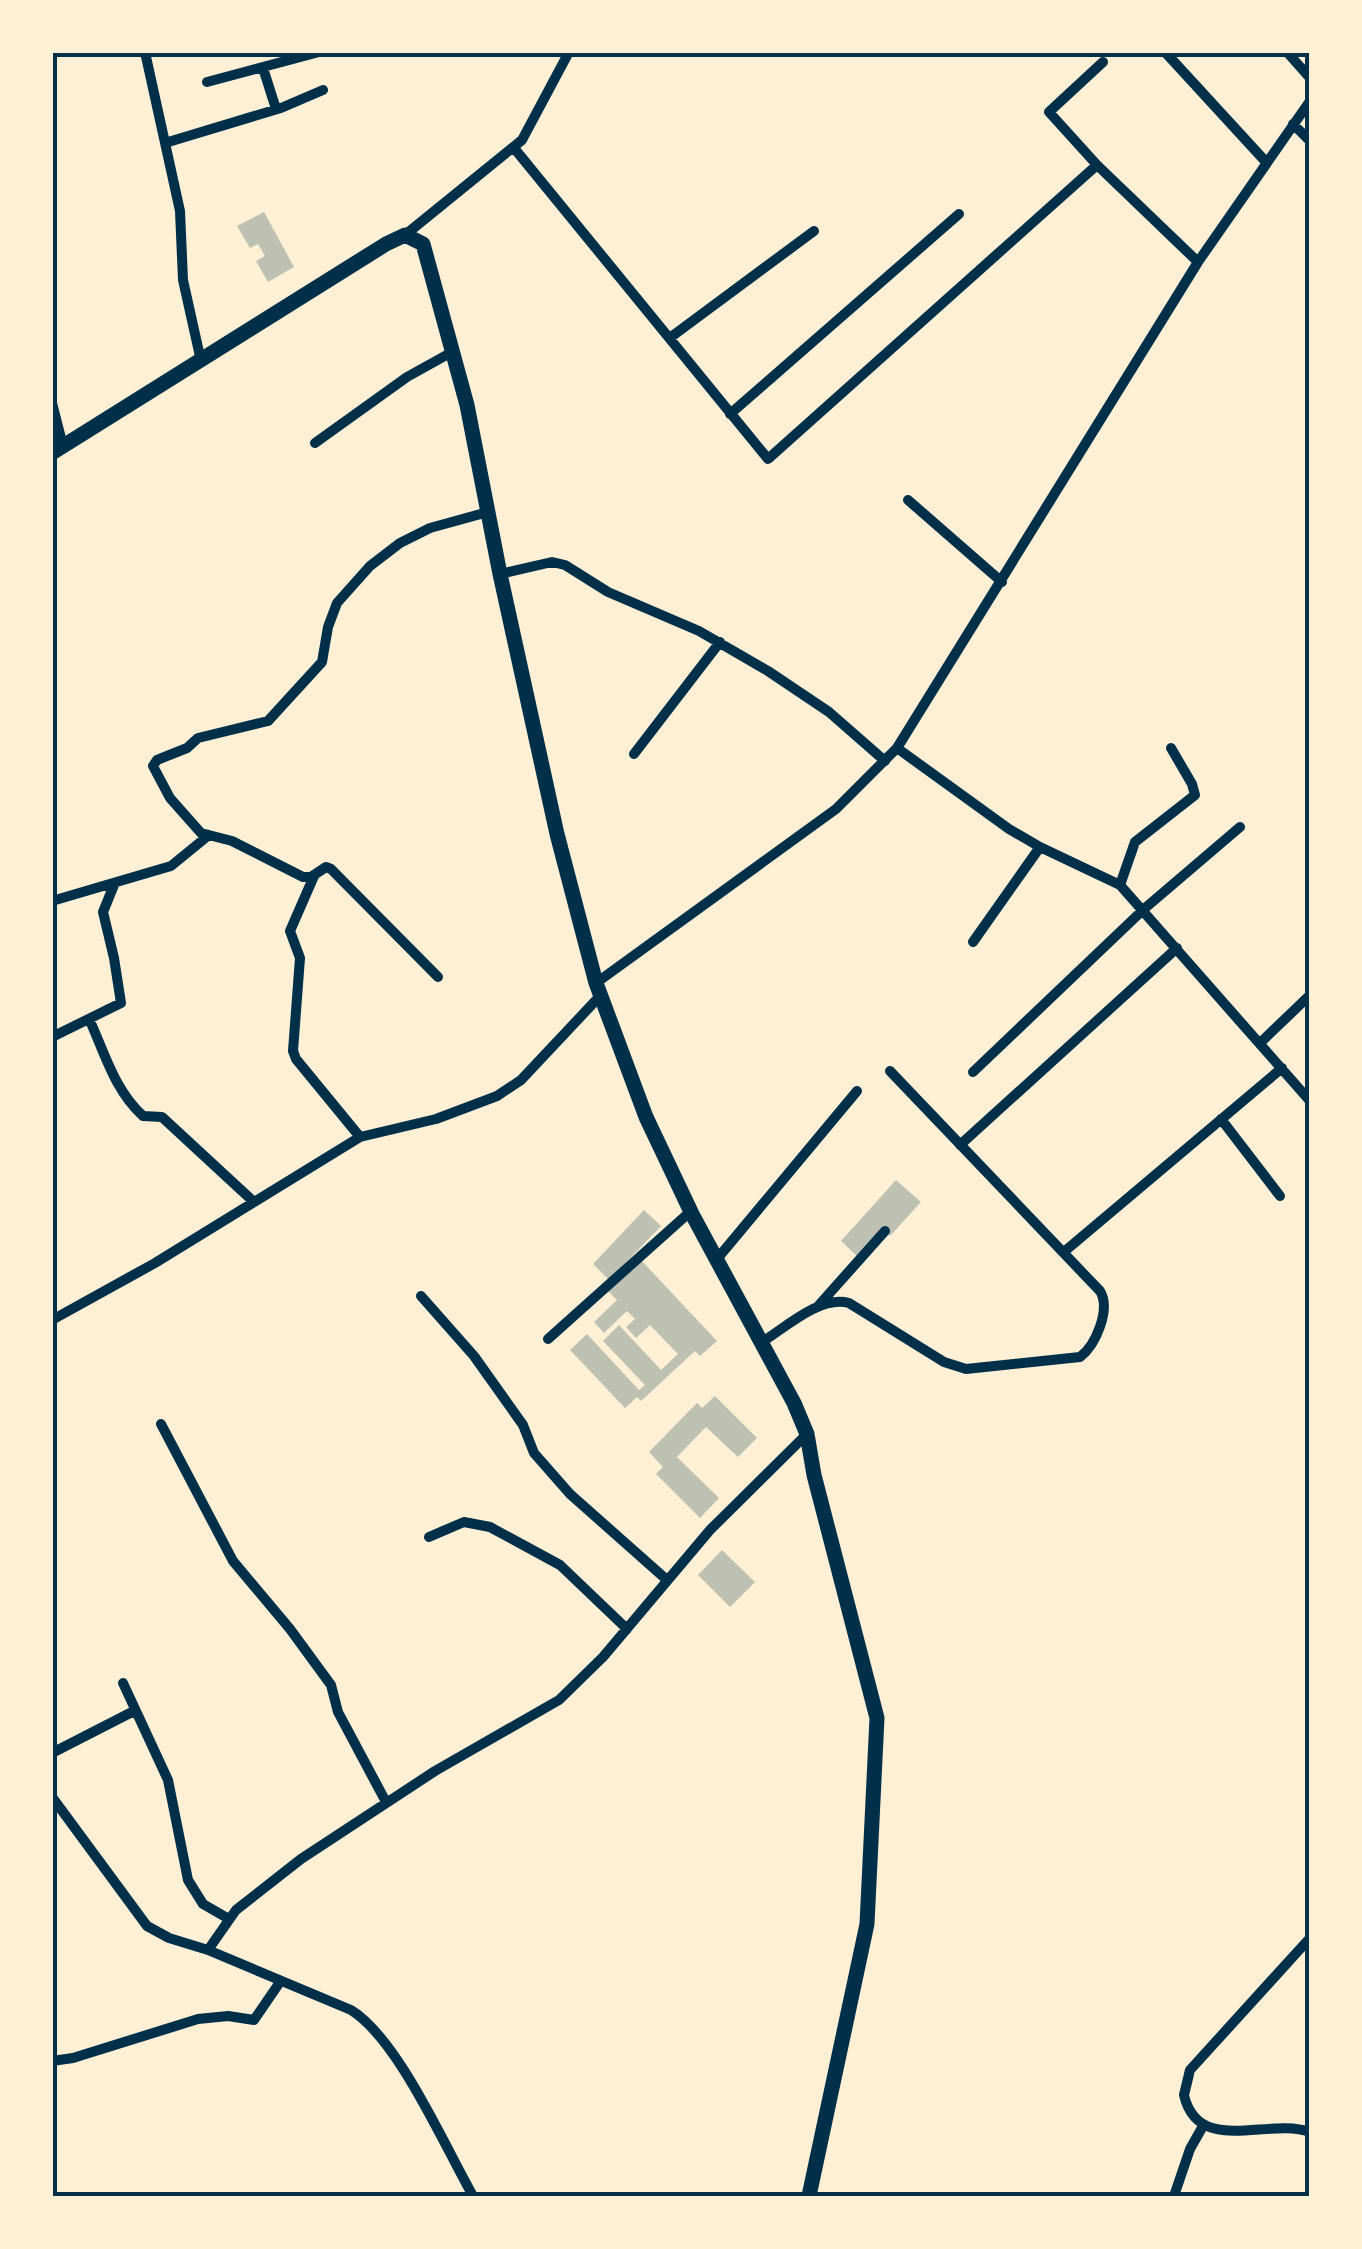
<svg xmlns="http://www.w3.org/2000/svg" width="1362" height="2249" viewBox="0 0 1362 2249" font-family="Jost,sans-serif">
<rect width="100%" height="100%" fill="#fdf0d5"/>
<path fill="#bec0b2" d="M264 212 294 267 268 282 256 261 265 256 258 244 250 248 237 226Z
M896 1180 921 1202 890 1236 884 1230 859 1258 841 1241Z
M644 1210 661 1226 609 1280 593 1264Z
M639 1258 717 1341 700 1356 695 1351 641 1401 637 1397 625 1408 570 1350 587 1334 639 1390 645 1385 603 1341 619 1325 661 1370 678 1354 650 1325 636 1338 626 1327 635 1319 627 1311 604 1333 594 1322 617 1300 606 1289Z
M715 1396 757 1438 738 1457 706 1427 677 1457 719 1498 700 1518 656 1474 663 1467 649 1452 697 1403 702 1408Z
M722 1550 755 1582 730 1607 698 1575Z"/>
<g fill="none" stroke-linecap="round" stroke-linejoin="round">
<path stroke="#003049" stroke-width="10" d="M145 52 180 211 183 280 201 361
M1165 52 1266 162
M1287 52 1310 78
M1103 62 1049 112 1097 165 1198 262
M263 68 276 109
M207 82 319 52
M1293 124 1310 141
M165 143 281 108 323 90
M514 148 768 459 1097 165
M405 235 522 140 569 52
M671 337 814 231
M52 403 63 446
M730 414 959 214
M315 443 407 377 452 352
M908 500 1002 582
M500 574 552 562 565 565 608 592 699 631 768 671 829 712 885 761
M897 748 1009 829 1040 847 1120 885 1310 1101
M634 754 720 642
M314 876 290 931 300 958 293 1051 296 1059 360 1137
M1120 885 1135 842 1195 795 1192 784 1171 748
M52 901 171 866 209 835
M973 942 1040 847
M438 977 331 869 326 867 311 877H303L232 841 201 833 170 798 153 766 157 760 187 748 198 738 268 721 322 662 328 627 337 603 370 566 400 543 430 528 488 512
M596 983 836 809 897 748 1198 262 1310 101
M90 1021C105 1054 115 1091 143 1116L162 1117 254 1202
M52 1037 121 1003 114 958 103 912 114 885
M1260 1043 1310 995
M973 1072 1144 909 1240 827
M1221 1119 1280 1196
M960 1145 1177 948
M1065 1251 1282 1068
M717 1259 857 1091
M421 1296 474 1356 523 1425 534 1453 570 1494 667 1580
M819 1305 885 1231
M52 1320 155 1263 360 1137 436 1119 497 1096 521 1080 600 996
M548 1339 691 1211
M762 1342C785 1328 820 1295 849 1303L944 1362 966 1369 1080 1357C1096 1345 1111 1309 1100 1291L890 1071
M161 1424 233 1561 290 1629 331 1685 338 1712 386 1802
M429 1537 464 1522 490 1527 560 1565 627 1629
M123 1683 168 1780 188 1880 203 1904 229 1919
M52 1753 134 1711
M52 1797 147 1926 169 1938 208 1950 351 2010C398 2039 444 2145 473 2196
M1310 1938 1190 2070 1184 2095C1198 2156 1268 2117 1310 2132
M208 1950 236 1910 301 1859 435 1771 559 1700 603 1657 710 1530 807 1434
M52 2061 73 2058 198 2019 228 2016 254 2020 280 1982
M1174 2196 1190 2149 1203 2126"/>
<path stroke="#003049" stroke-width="15" d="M52 453 386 244 405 235 423 244 467 405 500 574 557 834 596 983 646 1117 692 1214 794 1403 807 1434 814 1475 877 1718 867 1924 809 2196"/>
</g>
<rect width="1362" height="2249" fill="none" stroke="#fdf0d5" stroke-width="110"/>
<rect x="55" y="55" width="1252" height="2139" fill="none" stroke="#003049" stroke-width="4"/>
</svg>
